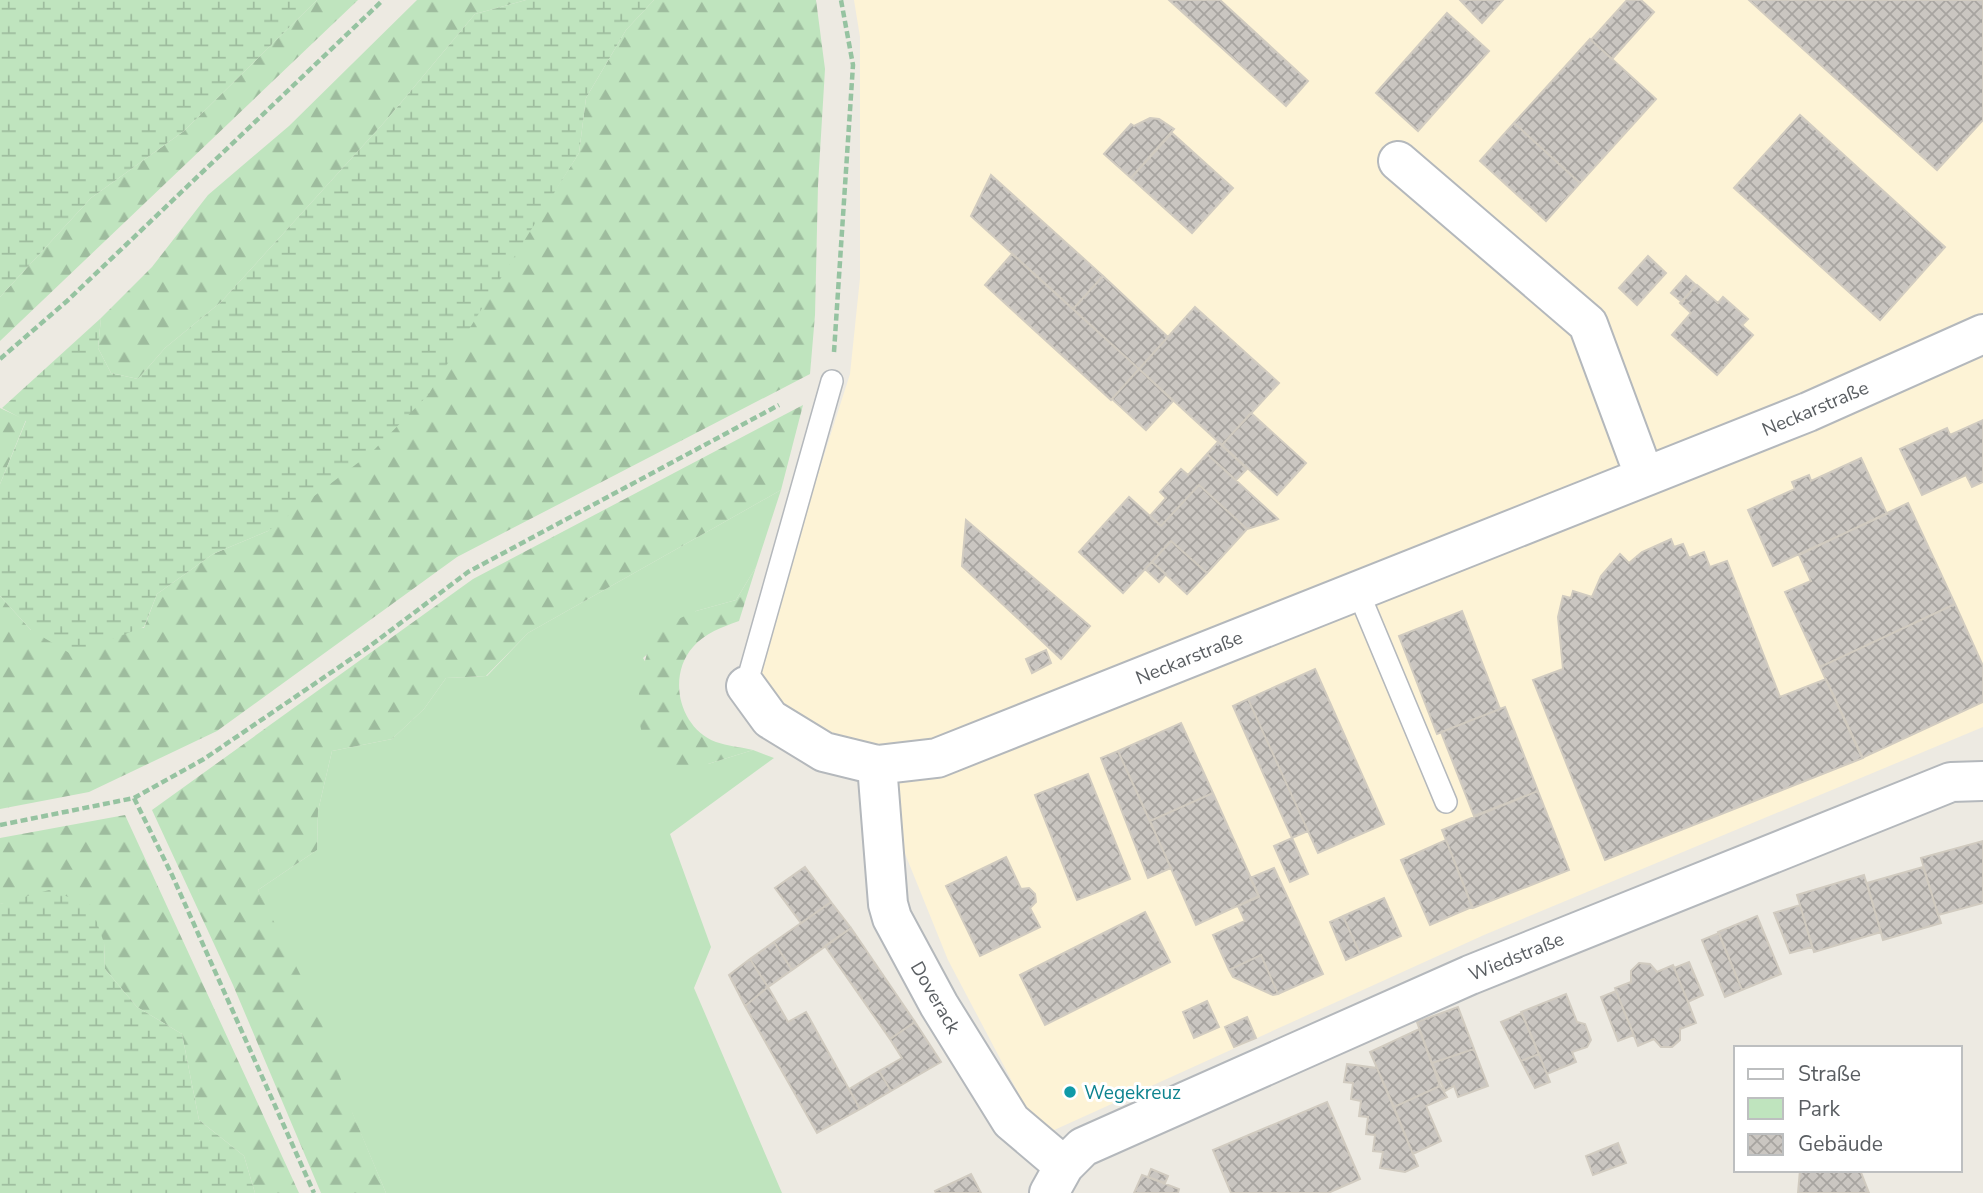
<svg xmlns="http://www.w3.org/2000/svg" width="1983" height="1193" viewBox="0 0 1983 1193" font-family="'Nunito Sans',sans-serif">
<defs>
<pattern id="forest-firs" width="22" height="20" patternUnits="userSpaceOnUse" patternTransform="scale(1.75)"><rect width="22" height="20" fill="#bfe4be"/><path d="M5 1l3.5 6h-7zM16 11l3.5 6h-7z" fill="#9ebc9e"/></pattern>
<pattern id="wetland-marsh" width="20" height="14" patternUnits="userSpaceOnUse" patternTransform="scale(1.75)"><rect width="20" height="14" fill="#bfe4be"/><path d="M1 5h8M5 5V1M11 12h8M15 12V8" fill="none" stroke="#9ebc9e"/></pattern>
<pattern id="building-cross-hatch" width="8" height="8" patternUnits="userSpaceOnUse" patternTransform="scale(1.75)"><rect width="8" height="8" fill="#cac6c1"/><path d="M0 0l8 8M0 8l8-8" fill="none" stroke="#a7a4a0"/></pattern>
</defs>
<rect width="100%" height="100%" fill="#edeae2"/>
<path fill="#fdf3d6" d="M854 0H1983V727L1484 935 1041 1136 948 960 872 772 746 699 850 374 860 278V37Z"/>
<path fill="#bfe4be" d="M781 490 756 567 736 600 696 611 643 658 708 764 753 750 774 758 670 834 711 947 694 988 782 1193H386L258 890 317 850 318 811 332 751 392 739 424 709 446 678 487 676 528 633Z"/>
<path fill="url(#forest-firs)" d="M317 0H358L0 341V297L91 198 184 131Z
M417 0H526L475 14 389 117 221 302 165 348 138 379 111 373 98 348 101 318 152 267 208 195 289 126Z
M654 0H816L825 69 818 185 815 315 810 374 457 557 217 731 89 792 0 809V596L31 630 144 628 157 594 213 554 268 531 549 200 579 153 586 98 626 30Z
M803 405 781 490 528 633 486 676 446 678 424 709 392 739 332 751 318 811 317 850 258 890 315 1004 353 1114 386 1193H321L233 985 152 810 473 579Z
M0 408 26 420 0 484Z
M756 567 739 621C722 627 705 633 693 647 667 676 679 728 716 742 727 746 741 747 753 750L708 764 671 770C664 762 649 752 645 742 631 707 642 662 656 629L696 611 736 600Z
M125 815 299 1193H255L244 1156 199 1120 182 1034 137 1007 105 969 104 943 8 903 0 904V838Z"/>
<path fill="url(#wetland-marsh)" d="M0 0H317L184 131 91 198 0 297Z
M526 0H654L626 30 586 98 579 153 428 395 371 453 268 531 213 554 157 594 144 627 71 654 31 630 0 596V484L26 421 2 408 101 318 98 348 111 373 138 379 165 348 221 302 389 117 475 14Z
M49 890 91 905 104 943 105 969 137 1007 182 1034 199 1120 244 1156 255 1193H0V904Z"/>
<path fill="url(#building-cross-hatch)" stroke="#d1cbc0" stroke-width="2" d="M1169 0H1220L1308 81 1286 106Z
M1460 0H1503L1482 23Z
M1627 0H1641L1654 12 1612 59 1591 40Z
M1749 0H1983V120L1937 170Z
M1447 13 1489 51 1418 131 1376 93Z
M1590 39 1656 99 1580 183 1514 123Z
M1800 115 1945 247 1880 320 1734 188Z
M1150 118 1159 119 1174 129 1131 178 1104 154 1131 124 1134 126Z
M1514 123 1580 183 1546 221 1480 161Z
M1172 133 1233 188 1192 233 1131 178Z
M991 175 1103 276 1073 309 971 216Z
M1012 254 1139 369 1111 400 985 285Z
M1648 256 1666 273 1637 305 1619 288Z
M1103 276 1168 337 1139 369 1073 309Z
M1686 276 1696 285 1682 302 1671 293Z
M1697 285 1718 303 1723 297 1748 319 1742 325 1753 335 1717 375 1672 335 1691 313 1680 303Z
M1195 307 1279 383 1222 445 1139 369Z
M1139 369 1173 401 1146 430 1112 399Z
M1251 413 1306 463 1277 495 1222 445Z
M1983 420V482L1972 487 1966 475 1922 495 1900 449 1947 428 1950 435Z
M1218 442 1247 469 1236 480 1207 454Z
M1207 454 1278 519 1276 520 1247 529 1199 485 1161 526 1150 516 1166 498 1160 492 1181 469 1188 475Z
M1861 458 1887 514 1773 566 1748 510 1795 489 1792 482 1809 475 1811 481Z
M1199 485 1247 529 1207 573 1171 541 1123 593 1079 552 1129 497 1161 526Z
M1908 503 1955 604 1820 667 1785 592 1811 581 1799 555Z
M966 520 1090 626 1061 659 962 566Z
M1671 539 1674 547 1683 544 1689 558 1704 552 1710 567 1727 561 1780 697 1826 679 1863 758 1605 860 1533 680 1563 669 1558 617 1563 596 1571 598 1573 591 1592 597 1601 576 1620 554 1629 563 1642 552Z
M1171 541 1207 573 1187 594 1152 562Z
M1152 562 1166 574 1159 582 1145 569Z
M1955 604 1983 666V702L1862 758 1820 667Z
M1462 611 1500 709 1437 734 1399 636Z
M1046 650 1051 663 1032 673 1026 659Z
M1315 669 1384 824 1318 853 1248 699Z
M1248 699 1308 831 1292 838 1233 706Z
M1505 707 1538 791 1474 816 1441 732Z
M1181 723 1213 793 1150 821 1118 751Z
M1118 751 1171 868 1148 878 1101 758Z
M1088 774 1130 879 1077 900 1035 795Z
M1538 791 1569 870 1473 908 1442 830Z
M1213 793 1259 896 1196 925 1150 821Z
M1292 838 1308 874 1290 882 1274 846Z
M1446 840 1472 907 1430 925 1401 860Z
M1983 841V903L1938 915 1921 858Z
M1006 857 1021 889 1029 888 1035 894 1036 902 1030 908 1040 927 980 956 946 886Z
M805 867 831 902 801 923 775 888Z
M1923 867 1941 923 1883 940 1867 883Z
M1274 868 1323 974 1278 994 1261 955 1229 970 1213 935 1245 921 1238 906 1259 897 1250 878Z
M1864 875 1881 932 1814 952 1797 895Z
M1384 898 1401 936 1360 954 1343 916Z
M831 902 851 928 792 970 774 942Z
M1800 905 1812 947 1790 953 1774 913Z
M1145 912 1170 962 1045 1025 1020 975Z
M1343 916 1360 954 1346 960 1330 922Z
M1757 916 1781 974 1742 990 1718 932Z
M851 928 915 1022 890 1039 825 946Z
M1719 933 1742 990 1725 997 1702 940Z
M774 942 792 970 768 987 750 959Z
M1261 955 1278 994 1273 995 1233 977 1229 970Z
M750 959 768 987 745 1006 729 975Z
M1689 962 1703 995 1688 1002 1674 968Z
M1639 963 1650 964 1657 972 1673 965 1688 1002 1696 1023 1680 1029V1040L1672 1047H1661L1654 1039 1638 1046 1616 991 1615 988 1631 982V971Z
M768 987 788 1022 806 1012 860 1109 817 1133 745 1006Z
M1616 991 1634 1035 1618 1041 1601 997Z
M1566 994 1577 1022 1585 1024 1591 1040 1587 1047 1572 1052 1576 1062 1547 1074 1521 1012Z
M1207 1001 1219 1027 1194 1038 1183 1012Z
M1458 1007 1474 1049 1432 1063 1417 1022Z
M1522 1013 1539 1054 1521 1061 1501 1022Z
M1247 1017 1256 1038 1234 1047 1225 1027Z
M915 1022 941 1062 891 1091 879 1071 902 1058 890 1039Z
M1419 1029 1440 1086 1394 1107 1370 1052Z
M1474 1049 1488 1086 1458 1097 1454 1086 1445 1091 1432 1063Z
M1539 1054 1550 1082 1535 1088 1521 1061Z
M1347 1064 1377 1068 1418 1166 1405 1172 1380 1168 1383 1152 1373 1151 1375 1135 1366 1134 1368 1117 1359 1116 1361 1101 1351 1099 1353 1083 1344 1082Z
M879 1071 891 1091 860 1109 849 1089Z
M1440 1086 1447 1097 1426 1106 1441 1141 1413 1154 1394 1107Z
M1327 1102 1360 1179 1328 1193H1231L1213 1150Z
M1618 1143 1626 1163 1593 1175 1586 1156Z
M1151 1169 1168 1176 1165 1183 1148 1177Z
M1800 1170H1860L1869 1193H1798Z
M971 1174 981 1193H936L935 1191Z
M1142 1175 1179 1189 1178 1193H1134Z"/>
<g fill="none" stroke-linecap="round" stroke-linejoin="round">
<defs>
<path id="lane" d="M1357 589 1446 802
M746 686 832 381"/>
<path id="street" d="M1398 161 1588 324 1644 475
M746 686 770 719 824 752 877 765 937 758 1808 412 1983 334
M877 765 888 904 892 918 939 1005 1011 1121 1064 1166
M1049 1193 1064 1166 1083 1147 1470 975 1951 782 1983 781"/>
</defs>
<use href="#lane" stroke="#b4b8bc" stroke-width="24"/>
<use href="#street" stroke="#b4b8bc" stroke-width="42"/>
<path stroke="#96c3a1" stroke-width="4.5" stroke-dasharray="7 3.5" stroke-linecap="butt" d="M834 352 853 65 841 0
M0 359 67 301 383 0
M134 798 172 875 314 1193
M0 825 134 798 204 759 370 646 468 572 779 405"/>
<use href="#lane" stroke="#fff" stroke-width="21"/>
<use href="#street" stroke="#fff" stroke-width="38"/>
</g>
<circle fill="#0f9aa8" stroke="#fff" stroke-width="2.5" cx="1070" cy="1092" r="7"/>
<g text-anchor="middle" stroke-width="6" stroke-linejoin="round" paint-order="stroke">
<g font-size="19" fill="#5a5e62" stroke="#fff">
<text transform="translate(1815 408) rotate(-23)" y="7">Neckarstraße</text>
<text transform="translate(1189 657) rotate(-22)" y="7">Neckarstraße</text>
<text transform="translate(1516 956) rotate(-22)" y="7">Wiedstraße</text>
<text transform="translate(936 997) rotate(60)" y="7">Doverack</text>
</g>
<g font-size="19" fill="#0d838f" stroke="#fff" text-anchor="start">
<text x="1084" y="1099">Wegekreuz</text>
</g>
</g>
<rect x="1734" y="1046" width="228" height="126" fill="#ffffff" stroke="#bdbfc0" stroke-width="2"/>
<rect x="1748" y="1069" width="35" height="10" fill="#ffffff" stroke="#bdbfc0" stroke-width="2"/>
<text x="1798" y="1081" font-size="21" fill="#5a5e62">Straße</text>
<rect x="1748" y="1098" width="35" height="21" fill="#bfe4be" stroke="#bdbfc0" stroke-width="2"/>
<text x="1798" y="1116" font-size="21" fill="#5a5e62">Park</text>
<rect x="1748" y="1134" width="35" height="21" fill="url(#building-cross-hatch)" stroke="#bdbfc0" stroke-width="2"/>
<text x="1798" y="1151" font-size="21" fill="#5a5e62">Gebäude</text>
</svg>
